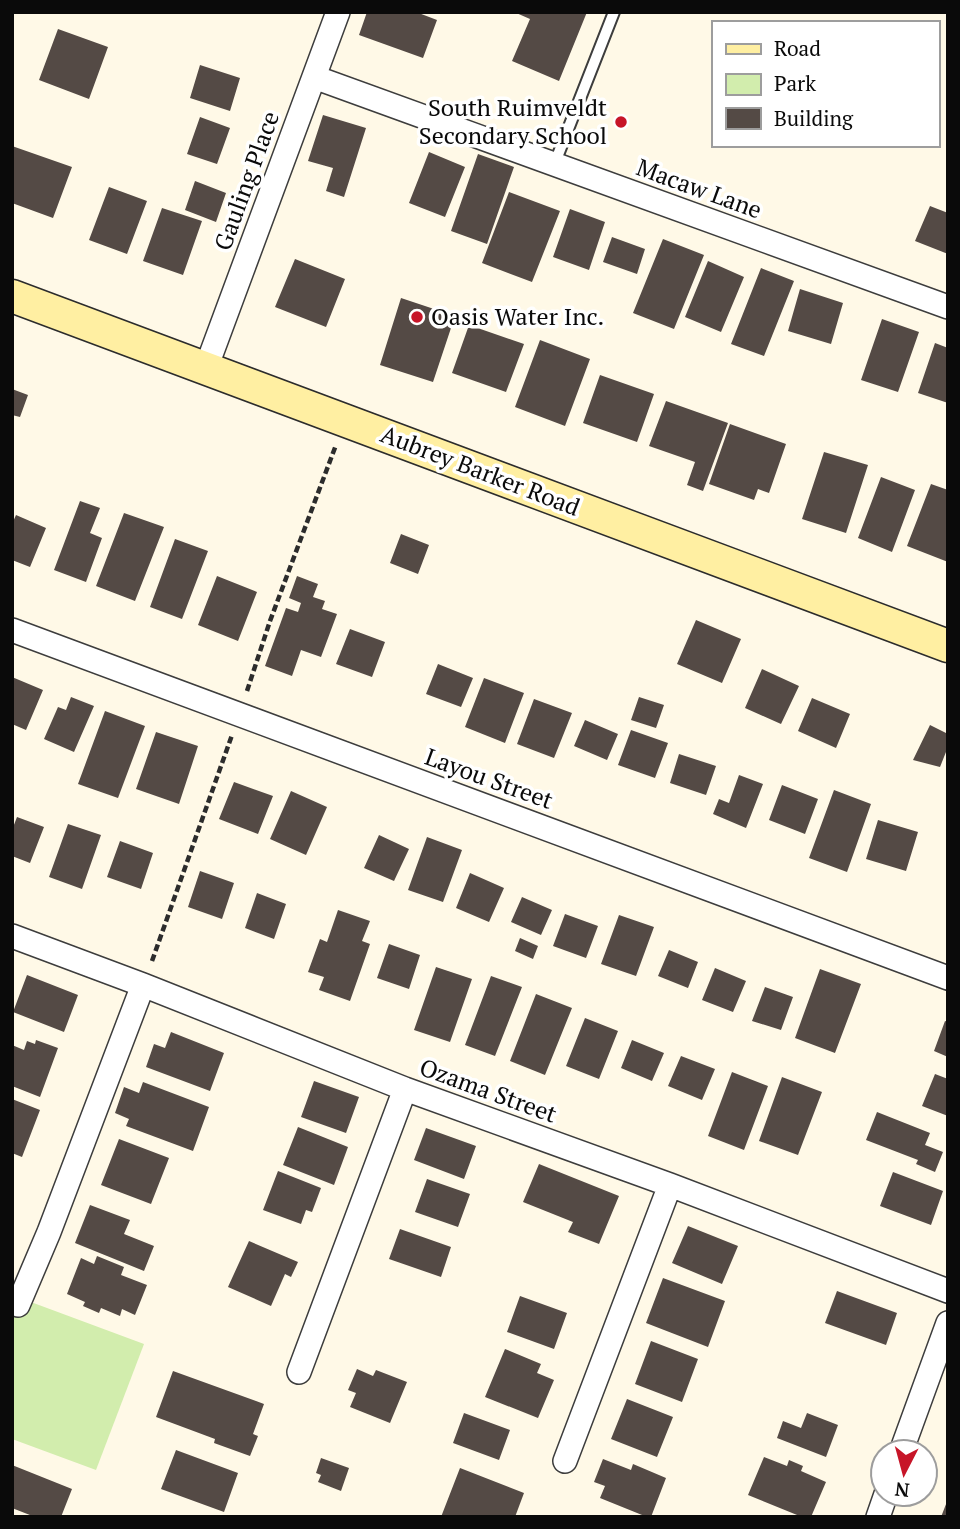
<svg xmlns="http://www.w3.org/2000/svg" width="960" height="1529" viewBox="0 0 960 1529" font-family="'PT Serif',serif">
<rect width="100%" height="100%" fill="#fff9e7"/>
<path fill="#d2edad" d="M12 1295 144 1344 96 1470 12 1439Z"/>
<path fill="#544a45" d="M367 12H416L437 20 423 58 359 35Z
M514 12H587L559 81 512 61 530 19Z
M58 29 108 47 89 99 39 80Z
M200 65 240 78 230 111 190 98Z
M323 115 366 128 344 197 326 191 333 168 308 161Z
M200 117 230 128 217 164 187 154Z
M12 146 72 167 53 218 12 203Z
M429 152 465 167 445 217 409 203Z
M478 154 514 167 487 244 451 231Z
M195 181 226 193 216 222 185 210Z
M109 187 147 201 127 254 89 240Z
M509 192 560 211 532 282 482 263Z
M930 206 948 213V254L915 241Z
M162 208 202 221 183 275 143 261Z
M570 209 605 222 589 270 553 257Z
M612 237 645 249 637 274 603 262Z
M663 239 704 255 674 329 633 313Z
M295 259 345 279 326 327 275 307Z
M708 261 744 277 721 332 685 317Z
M761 268 794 281 764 356 731 344Z
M800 289 843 303 831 344 788 331Z
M401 298 455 316 433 382 380 365Z
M882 319 919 332 898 392 861 380Z
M469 325 524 344 506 392 452 373Z
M540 340 590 359 565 426 515 407Z
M935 343 948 348V403L918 393Z
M600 375 654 394 637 442 583 423Z
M12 389 28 395 20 417 12 415Z
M666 401 728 423 703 491 687 485 695 462 649 446Z
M730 424 786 444 769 493 758 489 754 500 709 484Z
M824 452 868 465 846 533 802 519Z
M881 477 915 490 892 552 858 538Z
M931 484 948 490V562L907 546Z
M80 501 100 508 90 533 102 538 86 582 54 570Z
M124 513 164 527 135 601 96 586Z
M16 515 46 528 30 567 12 560V524Z
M401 534 429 545 418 574 390 563Z
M175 539 208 551 182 619 150 607Z
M217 576 257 592 238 641 198 625Z
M297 576 318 584 313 597 325 601 322 609 337 614 321 657 301 650 292 676 265 666 286 608 298 612 301 603 289 598Z
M696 620 741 639 722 683 677 664Z
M350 629 385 642 372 677 336 664Z
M438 664 473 678 461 707 426 694Z
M762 669 799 686 781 724 745 708Z
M12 677 43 690 26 730 12 724Z
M484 678 524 693 505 743 465 727Z
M71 697 94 706 74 752 44 739 58 707 66 710Z
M639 697 664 705 656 728 631 720Z
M812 698 850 714 836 748 798 731Z
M534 699 572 713 554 758 517 744Z
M105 711 145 726 118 798 78 784Z
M585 720 618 734 607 760 574 746Z
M930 725 948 734V747L940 767 913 760Z
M631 730 668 743 655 778 618 765Z
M156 732 198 746 179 804 136 789Z
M679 754 716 766 706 795 670 783Z
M739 775 763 784 746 828 713 814 719 799 729 803Z
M234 782 273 796 258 834 219 819Z
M782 785 818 799 805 834 769 820Z
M834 790 871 804 847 872 809 858Z
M291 791 327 807 306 855 270 839Z
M17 817 44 827 30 863 12 856V830Z
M878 820 918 832 906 871 866 859Z
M68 824 101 835 82 889 49 877Z
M379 835 409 849 394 881 364 868Z
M427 837 462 850 443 902 408 890Z
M120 841 153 853 141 889 107 877Z
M200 871 234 883 222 919 188 907Z
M470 873 504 888 489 922 456 908Z
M257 893 286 904 274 939 245 928Z
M522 897 552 910 541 935 511 922Z
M338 910 370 921 362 941 370 944 350 1001 319 990 324 977 308 972 320 939 327 942Z
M565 914 598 926 586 958 553 946Z
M619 915 654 927 636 976 601 964Z
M520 938 538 946 533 959 515 951Z
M389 944 420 955 409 989 377 978Z
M669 950 698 962 688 988 658 976Z
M436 967 472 979 450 1042 414 1030Z
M715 968 746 981 733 1012 702 1000Z
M820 969 861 984 835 1053 795 1038Z
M27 975 78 995 64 1032 13 1012Z
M491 976 522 987 495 1056 465 1045Z
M765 987 793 997 781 1030 752 1021Z
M536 994 572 1008 545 1075 510 1061Z
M585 1018 618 1031 599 1079 566 1066Z
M945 1021 948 1022V1057L934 1051Z
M171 1032 224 1053 210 1091 146 1067 154 1044 165 1048Z
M36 1040 58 1048 40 1097 12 1086V1045L24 1050 27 1041 35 1044Z
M632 1040 664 1053 652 1081 621 1068Z
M681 1056 715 1069 702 1100 668 1086Z
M732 1072 768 1086 744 1150 708 1136Z
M935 1074 948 1079V1116L922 1106Z
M782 1077 822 1092 798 1155 759 1141Z
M314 1081 359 1097 346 1133 301 1117Z
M143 1082 209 1107 193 1151 126 1126 129 1119 115 1113 124 1087 139 1093Z
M12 1099 40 1110 22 1157 12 1153Z
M877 1112 930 1133 925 1145 943 1152 935 1172 916 1164 918 1160 866 1140Z
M298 1127 348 1147 334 1185 283 1165Z
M426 1128 476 1146 464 1179 414 1160Z
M119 1139 169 1158 151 1204 101 1185Z
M539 1164 619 1196 599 1244 568 1232 573 1222 523 1202Z
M278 1171 321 1188 312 1212 306 1210 301 1224 263 1210Z
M893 1172 943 1191 931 1225 880 1206Z
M427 1179 470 1194 458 1227 415 1212Z
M90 1205 130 1220 124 1234 154 1246 144 1271 75 1243Z
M688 1226 738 1246 722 1284 672 1263Z
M400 1229 451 1247 441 1277 389 1259Z
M249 1241 298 1262 291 1277 285 1274 271 1306 228 1287Z
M97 1256 124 1267 121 1275 147 1285 135 1315 122 1309 120 1316 101 1308 99 1313 83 1306 85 1302 67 1294 81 1258 94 1264Z
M663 1278 725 1301 708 1347 646 1323Z
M837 1291 897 1313 886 1345 825 1323Z
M520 1296 567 1313 554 1349 507 1332Z
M651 1341 698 1359 682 1402 635 1384Z
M505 1349 541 1364 537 1373 554 1380 538 1418 485 1397Z
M357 1369 373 1376 376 1370 407 1382 390 1423 350 1407 356 1393 348 1390Z
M173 1371 264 1404 253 1434 258 1436 250 1456 214 1443 215 1439 156 1417Z
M627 1399 673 1417 657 1457 611 1439Z
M464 1413 510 1430 499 1460 453 1443Z
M807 1413 838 1425 826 1457 777 1438 783 1421 801 1428Z
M176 1450 238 1473 224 1512 161 1489Z
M764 1457 787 1466 789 1460 803 1466 801 1471 826 1482 811 1517H802L748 1495Z
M321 1458 349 1468 341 1491 318 1482 321 1475 316 1473Z
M603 1459 631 1470 633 1464 666 1478 651 1517H647L600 1498 605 1486 594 1482Z
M12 1465 72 1489 61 1517H35L12 1508Z
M460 1468 524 1493 515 1517H441Z
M948 1499V1517H941Z"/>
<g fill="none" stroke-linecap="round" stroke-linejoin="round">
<defs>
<path id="lane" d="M554 165 614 12"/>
<path id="street" d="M314 77 948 307
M206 368 338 12
M12 630 948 978
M12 936 143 985 405 1089 670 1185 948 1291
M18 1305 49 1232 143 985
M299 1372 405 1089
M901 1452 948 1323
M565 1461 670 1185
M878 1517 886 1494"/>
<path id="secondary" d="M12 296 948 646"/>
</defs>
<use href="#lane" stroke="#3d3d3d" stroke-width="14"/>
<use href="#street" stroke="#3d3d3d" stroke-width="26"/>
<use href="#secondary" stroke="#2c2c2c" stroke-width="35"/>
<path stroke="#2c2c2c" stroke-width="4.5" stroke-dasharray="7 3.5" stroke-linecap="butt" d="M247 691 270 621 336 445
M152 961 232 735"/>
<use href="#lane" stroke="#fff" stroke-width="10"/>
<use href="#street" stroke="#fff" stroke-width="23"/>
<use href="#secondary" stroke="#ffefa2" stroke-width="32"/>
</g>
<g fill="#c71528" stroke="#fff" stroke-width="2.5">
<circle cx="621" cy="122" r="7"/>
<circle cx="417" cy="317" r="7"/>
</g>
<g text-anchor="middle" stroke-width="7" stroke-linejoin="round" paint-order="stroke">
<g font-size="24" fill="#0a0a0a" stroke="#fff" text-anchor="end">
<text x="607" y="116">South Ruimveldt<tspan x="607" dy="28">Secondary School</tspan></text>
<text x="431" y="325" text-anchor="start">Oasis Water Inc.</text>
</g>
<g font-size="24" fill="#0a0a0a" stroke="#fff">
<text transform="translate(247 181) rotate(-70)" y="8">Gauling Place</text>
<text transform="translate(699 189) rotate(20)" y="8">Macaw Lane</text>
<text transform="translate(480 471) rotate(21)" y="8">Aubrey Barker Road</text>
<text transform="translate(489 779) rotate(20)" y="8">Layou Street</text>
<text transform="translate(488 1091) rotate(20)" y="8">Ozama Street</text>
</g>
</g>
<rect width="960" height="1529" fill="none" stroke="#0a0a0a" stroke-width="28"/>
<rect x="712" y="21" width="228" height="126" fill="#ffffff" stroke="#9d9d9d" stroke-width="2"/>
<rect x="726" y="44" width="35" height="10" fill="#ffefa2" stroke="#9d9d9d" stroke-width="2"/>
<text x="774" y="56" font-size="21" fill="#0a0a0a">Road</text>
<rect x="726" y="74" width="35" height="21" fill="#d2edad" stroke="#9d9d9d" stroke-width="2"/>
<text x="774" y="91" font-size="21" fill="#0a0a0a">Park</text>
<rect x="726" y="108" width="35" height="21" fill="#544a45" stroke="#9d9d9d" stroke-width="2"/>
<text x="774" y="126" font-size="21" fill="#0a0a0a">Building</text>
<g transform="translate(904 1473) rotate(186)"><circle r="33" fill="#ffffff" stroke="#9d9d9d" stroke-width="2"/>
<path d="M0-5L12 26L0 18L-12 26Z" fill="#c71528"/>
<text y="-10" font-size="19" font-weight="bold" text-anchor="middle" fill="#0a0a0a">N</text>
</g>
</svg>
